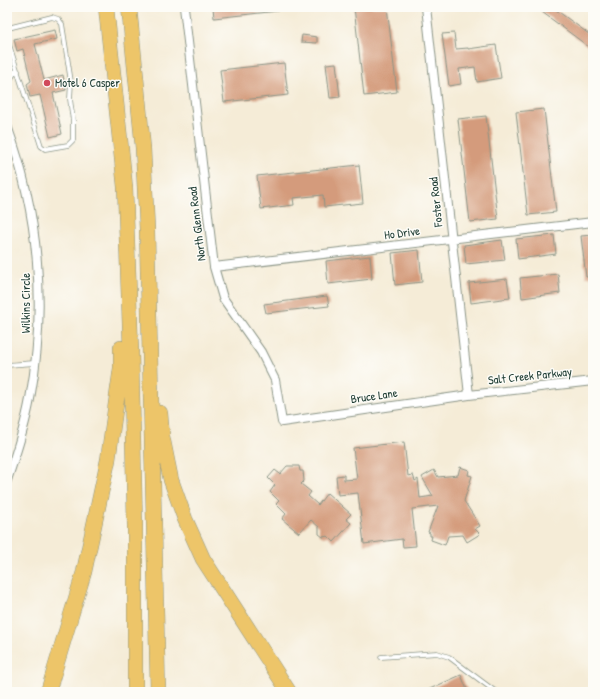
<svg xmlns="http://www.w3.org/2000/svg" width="600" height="699" viewBox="0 0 600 699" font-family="'Patrick Hand',sans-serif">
<rect width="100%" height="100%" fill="#fdfcf7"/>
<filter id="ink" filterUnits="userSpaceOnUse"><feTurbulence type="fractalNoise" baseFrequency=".025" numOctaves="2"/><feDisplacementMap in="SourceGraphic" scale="8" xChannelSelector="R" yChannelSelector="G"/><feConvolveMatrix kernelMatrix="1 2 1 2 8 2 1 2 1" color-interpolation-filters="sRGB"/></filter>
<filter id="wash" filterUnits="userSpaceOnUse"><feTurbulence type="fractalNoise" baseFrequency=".012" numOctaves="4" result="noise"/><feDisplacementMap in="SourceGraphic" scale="16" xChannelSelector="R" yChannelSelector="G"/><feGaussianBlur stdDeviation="0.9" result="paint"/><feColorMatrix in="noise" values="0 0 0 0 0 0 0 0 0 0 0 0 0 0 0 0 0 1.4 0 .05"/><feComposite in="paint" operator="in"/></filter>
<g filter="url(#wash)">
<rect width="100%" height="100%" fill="#f5ecd7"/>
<g id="blocks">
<path fill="#d49b7c" d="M213 7H278V11L214 18Z
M354 7H387L397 92 364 96Z
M545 7H552L593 37V50L542 12Z
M55 30 57 39 35 44 44 80 63 75 66 90 53 93 62 134 50 137 40 95 30 97 27 84 31 81 23 49 17 51 14 39Z
M454 33 456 49 468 48V49L496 45 501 78 477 82 475 67 459 69 461 84 449 86 442 34Z
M302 35 317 37V43L301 42Z
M284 63 288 95 224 102 220 70Z
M336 63 340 97 330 98 326 64Z
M544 109 556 212 528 215 516 112Z
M486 116 498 219 470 222 458 119Z
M359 165 363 203 324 207 323 195 293 198 294 205 261 209 257 176Z
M554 235 556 254 518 259 516 239Z
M593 235V276L586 277 581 236Z
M502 240 505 260 466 264 464 245Z
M419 250 422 282 395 285 392 253Z
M370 256 372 279 328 284 326 261Z
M558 274 560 293 522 298 520 278Z
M507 279 510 298 471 303 469 283Z
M327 296 329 306 266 313 264 304Z
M404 442 408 476 413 475 415 481 418 479 420 498 433 496 422 477 434 470 438 477 458 475 460 467 469 470 468 475 472 476 464 501 480 526 475 529 480 534 467 542 463 535 448 536 445 545 431 540 432 536H430V533L428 532 438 506 412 509 416 546 403 547 402 539 364 544 358 493 338 495 336 476 344 475V480L357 479 353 448Z
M287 466H299L300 471H303L304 481 301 484 311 492 308 496 318 505 327 493 351 514 346 519 351 523 334 542 328 536 323 537 319 534V527L311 520 299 533 282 519 286 514 276 504 279 501 270 492 275 485 268 478 275 470 280 474Z
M461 675 468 692H423Z"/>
</g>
</g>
<g filter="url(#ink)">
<use href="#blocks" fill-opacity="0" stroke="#8a9486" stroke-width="1"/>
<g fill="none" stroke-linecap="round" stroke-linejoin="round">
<defs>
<path id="lane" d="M7 30 8 28 52 17 58 19 62 24 71 82 70 99 73 121V140L68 145 45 149 41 146 7 38
M7 71 10 70 15 72 18 71
M7 79 11 78 15 72
M7 365 35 363
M381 657 437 653 449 657 496 692"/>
<path id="street" d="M184 7 214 267 223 298 261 352 275 380 282 422 469 395 593 381
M426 7 469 395
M7 126C39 213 47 307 30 399 25 427 16 454 7 480
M214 267 593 222"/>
<path id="highway" d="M106 7 125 187 131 352 135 526V692
M129 7 143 148 147 230 158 692
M160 413 162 436 171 480 185 519 203 559 289 692
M48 692 84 572 108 460 121 368V348"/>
</defs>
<use href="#lane" stroke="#8a9486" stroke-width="5.5"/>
<use href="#street" stroke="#8a9486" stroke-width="10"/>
<use href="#highway" stroke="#8a9486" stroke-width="16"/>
<use href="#lane" stroke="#fff" stroke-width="4"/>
<use href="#street" stroke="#fff" stroke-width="8"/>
<use href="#highway" stroke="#edc569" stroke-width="15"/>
</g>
</g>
<circle fill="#d1495b" stroke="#fdfcf7" stroke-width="1.5" cx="47" cy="83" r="4"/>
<g text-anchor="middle" stroke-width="3" stroke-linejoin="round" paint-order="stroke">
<g font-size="12" fill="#1f3d34" stroke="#fdfcf7" text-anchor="start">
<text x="55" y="87">Motel 6 Casper</text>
</g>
<g font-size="12" fill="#1f3d34" stroke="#fdfcf7">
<text transform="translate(436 202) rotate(-96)" y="4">Foster Road</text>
<text transform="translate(197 224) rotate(-97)" y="4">North Glenn Road</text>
<text transform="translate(402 233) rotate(-7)" y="4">Ho Drive</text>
<text transform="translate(26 303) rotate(-90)" y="4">Wilkins Circle</text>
<text transform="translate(530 376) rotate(-6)" y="4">Salt Creek Parkway</text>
<text transform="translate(374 396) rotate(-8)" y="4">Bruce Lane</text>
</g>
</g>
<rect width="600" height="699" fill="none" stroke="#fdfcf7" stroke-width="24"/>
</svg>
